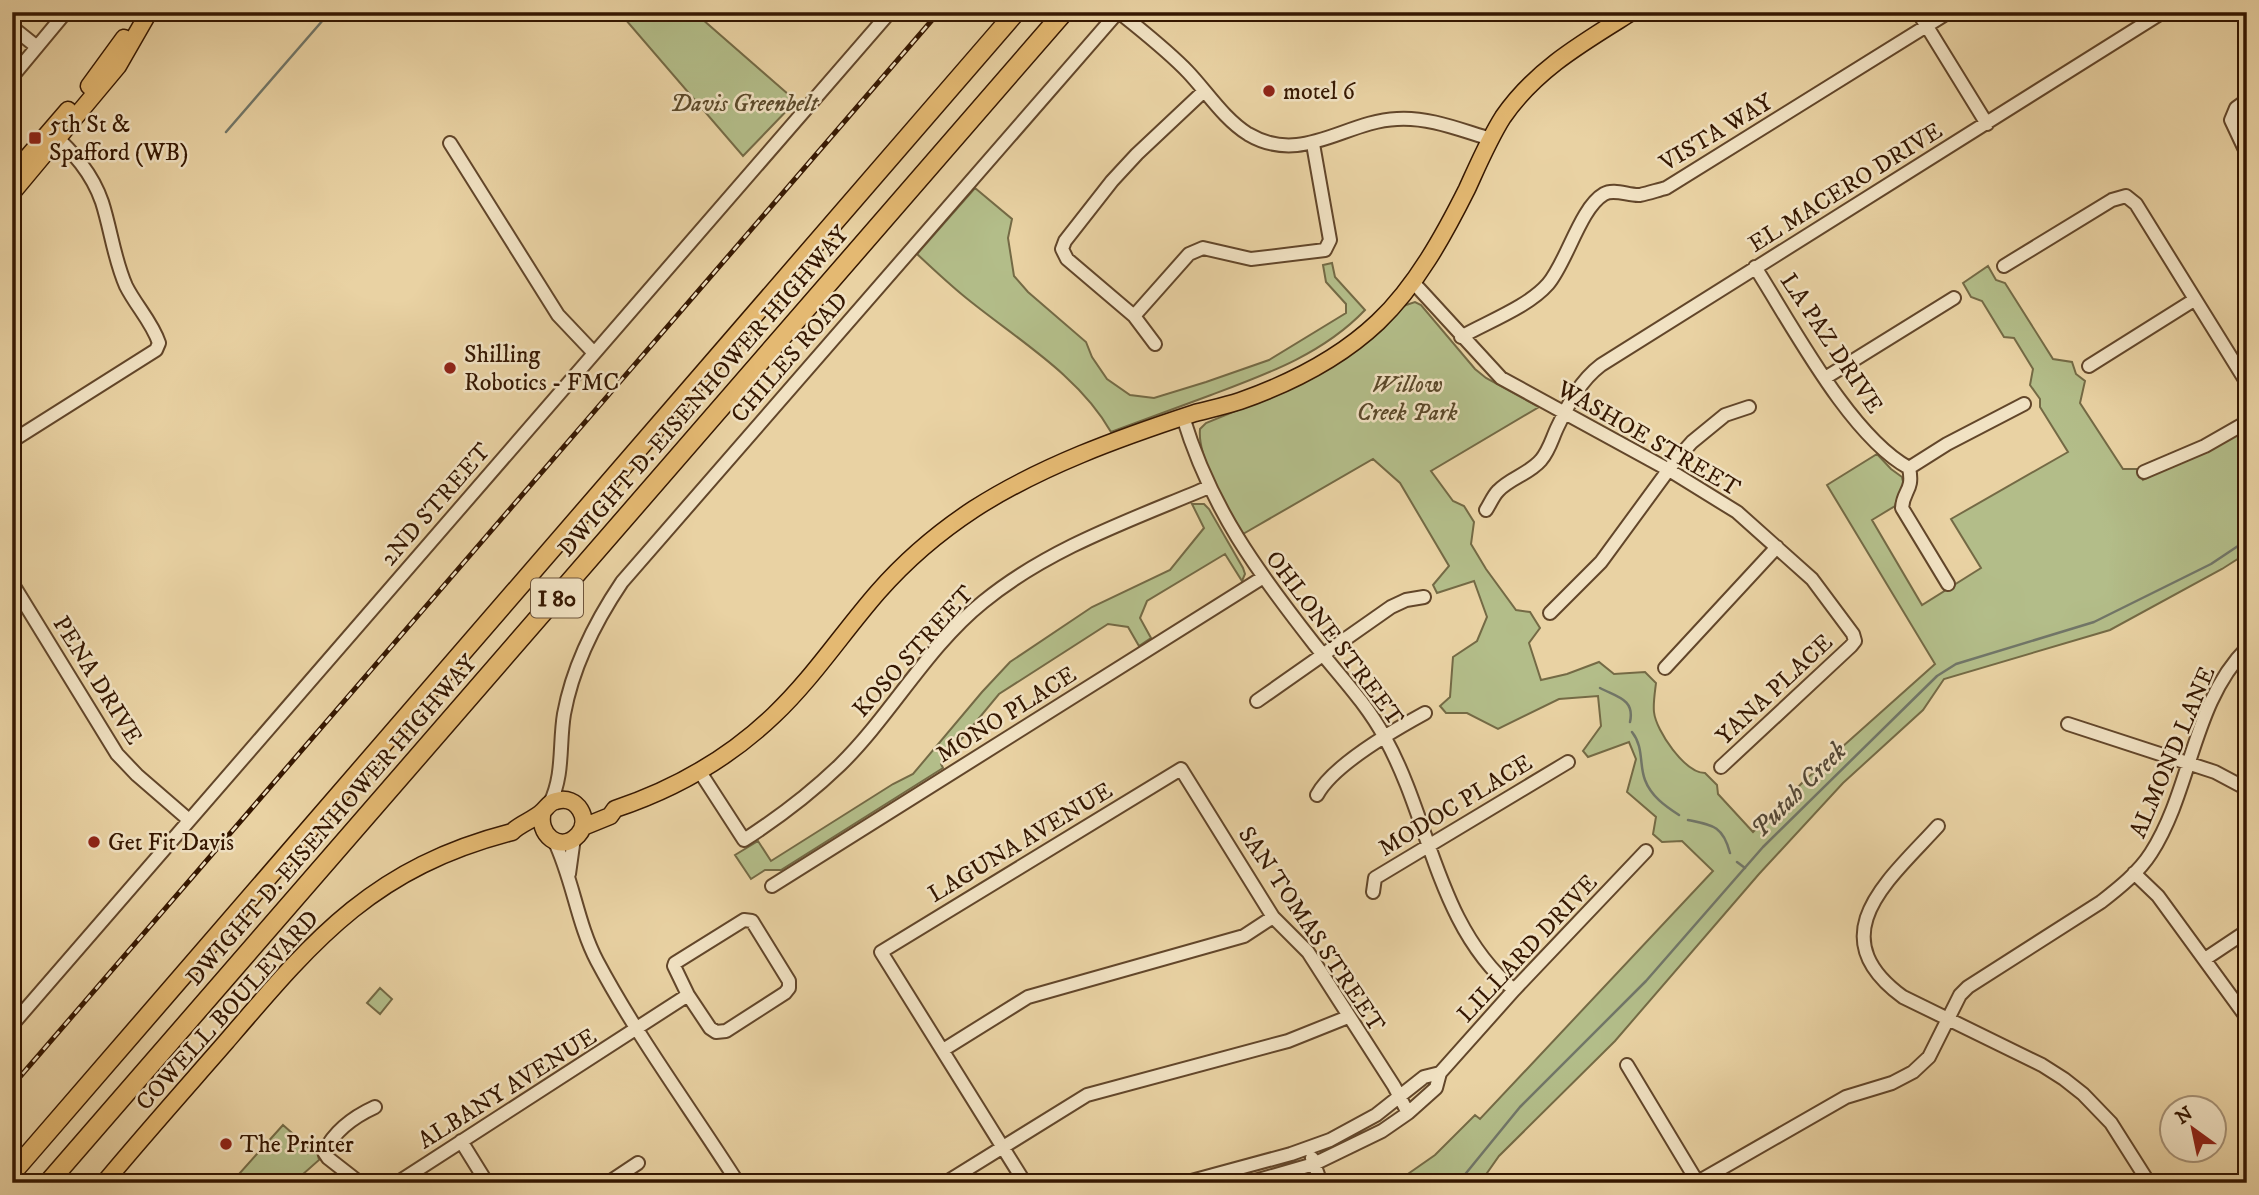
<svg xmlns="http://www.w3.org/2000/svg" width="2259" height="1195" viewBox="0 0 2259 1195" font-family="'IM FELL DW Pica',serif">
<rect width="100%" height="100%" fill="#e9d2a3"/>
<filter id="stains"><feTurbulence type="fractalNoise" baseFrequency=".00286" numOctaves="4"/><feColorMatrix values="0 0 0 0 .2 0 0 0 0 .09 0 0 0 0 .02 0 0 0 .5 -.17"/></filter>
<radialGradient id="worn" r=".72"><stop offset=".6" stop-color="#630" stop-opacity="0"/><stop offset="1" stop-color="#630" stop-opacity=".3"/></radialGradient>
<path fill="#b3bd89" stroke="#746a45" stroke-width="2" d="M619 12H694L796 101 743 156Z
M975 188 1012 219 1008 238 1014 276 1028 292 1086 342 1092 357 1107 379 1130 395 1154 398 1206 382 1269 360 1346 313V304L1326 282 1323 265 1332 263 1335 277 1365 310C1323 354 1267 374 1211 395 1178 407 1144 420 1111 432 1079 375 1015 338 965 297 949 284 933 269 917 254Z
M1988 266 1996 280 2005 283 2053 359 2072 362 2076 374 2085 381 2080 403 2123 469H2138L2143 480 2247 428V553L2222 569 2110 630 1944 679 1923 710 1843 783 1759 874 1615 1041 1499 1156 1480 1183H1395L1435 1155 1475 1115 1480 1119 1713 871 1682 841 1662 842 1653 834 1656 817 1627 792 1636 759 1629 742 1588 757 1583 751 1601 726 1598 696 1559 699 1498 729 1467 713H1446L1440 706 1450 697 1453 657 1477 641 1487 617 1474 581 1437 593 1433 585 1449 566 1400 483 1373 459 1243 534C1228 508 1197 459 1200 429L1206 423 1277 394 1406 305 1415 302 1421 305 1475 369 1486 378 1539 407 1431 471 1453 501 1464 506 1474 522 1471 544 1486 569 1516 610 1530 612 1540 628 1529 643 1541 680 1567 674 1599 662 1614 674 1645 672 1656 683C1655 692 1653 703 1654 712 1656 731 1685 773 1705 773L1717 785 1718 794 1753 832 1804 781 1935 664 1827 485 1877 454 1891 469 1902 477 1904 486 1898 496 1895 506 1872 520 1922 605 1981 568 1951 519 2068 452 2040 407V399L2030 385 2033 369 2014 338 2004 337 1982 301 1971 297 1963 283Z
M1192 504H1204L1209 509 1243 568 1245 574 1242 581 1225 554 1147 601 1140 618 1151 638 1139 646 1128 627 1108 624 999 694 941 764 943 768 781 870H765L751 879 735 855 758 841 771 861 893 784 913 774 982 692 1010 662 1092 607 1170 570 1204 528Z
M380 988 392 999 380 1014 367 1003Z
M283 1125 308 1147 317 1150 319 1160 293 1183H231Z"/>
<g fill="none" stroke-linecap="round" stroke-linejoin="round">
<path stroke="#717668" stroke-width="2.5" d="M226 132 330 12
M1600 688C1617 697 1635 699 1630 722
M1632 732C1644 747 1639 765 1645 780 1651 796 1665 806 1679 815
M1688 820C1713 825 1723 826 1730 853
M1737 862 1745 868
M1458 1183 1520 1107 1646 981 1763 847 1937 676 1956 664 2094 622 2211 564 2247 540"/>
<defs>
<path id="minor" d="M1119 12C1142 31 1167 50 1188 72 1207 92 1224 119 1248 134 1302 166 1345 121 1397 119 1430 117 1460 130 1491 139
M1918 12 1987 124
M12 27 37 47
M12 77 66 12
M2247 100 2236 108 2231 120 2247 154
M450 143 558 315 594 353
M2004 266 2112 200 2126 196 2136 204 2247 383
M1755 267C1792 325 1850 436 1909 468
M1412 281 1501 378 1669 470 1737 512 1812 579 1853 634 1855 641 1851 646 1721 767
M1134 316 1189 254 1203 248 1251 259 1325 250 1330 240 1313 144
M1461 337C1487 322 1528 307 1548 284 1567 262 1580 208 1604 194 1614 188 1629 196 1640 195 1649 193 1658 190 1666 188L1949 12
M1155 344 1134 316 1067 259 1062 249 1065 241 1112 181 1137 154 1204 91
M2089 366 2194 300
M1825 378 1954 298
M1183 417C1211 509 1257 571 1315 645 1339 675 1367 704 1385 738 1431 821 1437 926 1514 990
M12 441 156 350 159 343C152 322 136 306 126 286 114 259 111 230 102 202 92 173 73 152 51 132
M1909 468C1914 491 1903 490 1902 508L1948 584
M1909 468 1947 444 2024 404
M2144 472 2205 446 2247 422
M1486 510C1490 504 1493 496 1498 491 1510 478 1529 474 1541 460 1550 449 1552 438 1558 426 1569 403 1580 381 1601 365L2163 12
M12 583 117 754 137 775 189 820
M1550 613 1601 562 1675 461 1692 442 1725 415 1749 407
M1665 668 1777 547
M1257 701 1391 607 1406 600 1424 597
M2068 724 2215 772 2247 789
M700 772 744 840C778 818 811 793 840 765 891 715 927 647 983 602 1049 548 1131 520 1209 487
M1317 795C1333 765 1394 730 1425 713
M550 803C564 775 559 744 564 714 573 665 595 622 622 582L1118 12
M1938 826C1890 879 1818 935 1903 997L2042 1065 2064 1079 2083 1094 2111 1123 2149 1183
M554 840C573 879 577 923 597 961 638 1038 691 1109 738 1183
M2134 873 2158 896 2247 1018
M569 874 574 838
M772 886 1262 578
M1373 892 1375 878 1568 762
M2205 959 2247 931
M12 1025 890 12
M943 1050 1028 997 1244 936 1273 917
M1627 1065 1698 1183
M461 1141 487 1183
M1312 1158 1321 1183
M360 1183 328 1158 324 1152C335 1130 353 1117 375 1107
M397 1183 688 995 710 1028 716 1032 726 1031 785 993 789 988V981L752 921 744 920 675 963 674 966 688 995
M608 1183 638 1163
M945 1183 1087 1095 1288 1041 1348 1017
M1025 1183 881 952 1181 769 1273 917 1308 952 1394 1086 1408 1113
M1184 1183 1291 1154 1330 1140 1376 1115 1424 1077 1440 1073
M1248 1183 1314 1164 1382 1131 1408 1113 1436 1088 1440 1073 1514 990 1646 851
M1701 1183 1703 1179 1846 1097 1892 1083 1913 1072 1929 1057 1960 995 1968 987 2101 902C2119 888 2139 872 2151 853 2192 789 2192 703 2247 648"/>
<path id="major" d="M89 86 124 38
M12 175 68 110
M12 193 118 66 149 12
M583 827 610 816 615 809C675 789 728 759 774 715 813 678 843 632 878 592 906 560 939 532 974 509 1041 466 1119 438 1195 413 1210 409 1225 406 1240 401 1291 383 1339 359 1378 322 1416 286 1444 235 1467 189 1478 165 1489 139 1503 117 1536 69 1584 42 1632 12
M104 1183C144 1135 185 1089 226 1042 315 938 373 868 512 832 521 823 534 820 543 811 548 806 550 802 556 801 577 794 592 820 578 835 560 854 536 834 543 811"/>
<path id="highway" d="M12 1173 1016 12
M48 1183 1064 12"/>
</defs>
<use href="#minor" stroke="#62462a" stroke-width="16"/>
<use href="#major" stroke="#351701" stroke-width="19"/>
<use href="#highway" stroke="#351701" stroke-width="21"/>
<use href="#minor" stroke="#f1e2c3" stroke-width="12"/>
<use href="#major" stroke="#e4b972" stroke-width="16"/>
<use href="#highway" stroke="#e4b972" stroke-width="18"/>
<defs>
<path id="rail" d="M12 1086 939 12"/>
</defs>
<use href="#rail" stroke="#351701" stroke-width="5"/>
<use href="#rail" stroke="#f1e2c3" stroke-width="2.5" stroke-dasharray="8" stroke-linecap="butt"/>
</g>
<g fill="#8f2418" stroke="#f1e2c3" stroke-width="2.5">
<circle cx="1269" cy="91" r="7"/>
<rect x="28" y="131" width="14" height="14" rx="3.5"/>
<circle cx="450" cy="368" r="7"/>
<circle cx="94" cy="842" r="7"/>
<circle cx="226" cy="1144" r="7"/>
</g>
<g text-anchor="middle" stroke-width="5" stroke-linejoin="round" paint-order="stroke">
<rect fill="#f1e2c3" stroke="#6d543b" stroke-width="2" x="531" y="578.5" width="52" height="39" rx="5"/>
<g font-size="23" font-weight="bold" fill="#351701">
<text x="557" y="606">I 80</text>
</g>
<g font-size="24" fill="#351701" stroke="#f1e2c3" text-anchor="start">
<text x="1283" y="99">motel 6</text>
<text x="49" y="132">5th St &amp;<tspan x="49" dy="28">Spafford (WB)</tspan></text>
<text x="464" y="362">Shilling<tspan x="464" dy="28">Robotics - FMC</tspan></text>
<text x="108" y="850">Get Fit Davis</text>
<text x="240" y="1152">The Printer</text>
</g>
<g font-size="24" font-style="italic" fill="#5b492a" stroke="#f1e2c3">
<text x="744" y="111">Davis Greenbelt</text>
<text x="1407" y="392">Willow<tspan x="1407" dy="28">Creek Park</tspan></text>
</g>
<g font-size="24" fill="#351701" stroke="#f1e2c3">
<text transform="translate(1716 132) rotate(-31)" y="8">VISTA WAY</text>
<text transform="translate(1845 187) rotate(-32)" y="8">EL MACERO DRIVE</text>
<text transform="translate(1832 343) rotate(56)" y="8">LA PAZ DRIVE</text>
<text transform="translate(789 357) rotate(-49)" y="8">CHILES ROAD</text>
<text transform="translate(703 391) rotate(-49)" y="8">DWIGHT D. EISENHOWER HIGHWAY</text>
<text transform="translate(1649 438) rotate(30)" y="8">WASHOE STREET</text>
<text transform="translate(435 504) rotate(-49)" y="8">2ND STREET</text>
<text transform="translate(1335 638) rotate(53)" y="8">OHLONE STREET</text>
<text transform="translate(913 651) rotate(-48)" y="8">KOSO STREET</text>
<text transform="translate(98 680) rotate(58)" y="8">PENA DRIVE</text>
<text transform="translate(1774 689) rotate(-43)" y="8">YANA PLACE</text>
<text transform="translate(1006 714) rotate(-32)" y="8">MONO PLACE</text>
<text transform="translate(2172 752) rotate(-67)" y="8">ALMOND LANE</text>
<text transform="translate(1455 805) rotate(-31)" y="8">MODOC PLACE</text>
<text transform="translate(331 820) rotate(-49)" y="8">DWIGHT D. EISENHOWER HIGHWAY</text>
<text transform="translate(1020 842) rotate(-31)" y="8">LAGUNA AVENUE</text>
<text transform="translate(1312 929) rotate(56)" y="8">SAN TOMAS STREET</text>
<text transform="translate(1527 948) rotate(-47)" y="8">LILLARD DRIVE</text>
<text transform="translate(227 1010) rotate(-48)" y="8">COWELL BOULEVARD</text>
<text transform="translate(507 1088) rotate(-32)" y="8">ALBANY AVENUE</text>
</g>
<g font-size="26" font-style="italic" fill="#534735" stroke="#f1e2c3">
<text transform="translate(1798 789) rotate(-45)" y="9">Putah Creek</text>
</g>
</g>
<rect width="2259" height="1195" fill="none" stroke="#e9d2a3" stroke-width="42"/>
<rect x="14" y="14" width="2231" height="1167" fill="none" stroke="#351701" stroke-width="3.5"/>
<rect x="21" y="21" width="2217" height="1153" fill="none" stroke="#351701" stroke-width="2"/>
<g transform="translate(2193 1129) rotate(327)"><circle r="33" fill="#f1e2c3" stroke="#a69175" stroke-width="2"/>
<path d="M0-5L12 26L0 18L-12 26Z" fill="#8f2418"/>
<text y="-10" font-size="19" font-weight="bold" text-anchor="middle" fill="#351701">N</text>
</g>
<rect width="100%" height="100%" filter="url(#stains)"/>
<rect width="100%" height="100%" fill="url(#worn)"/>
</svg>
